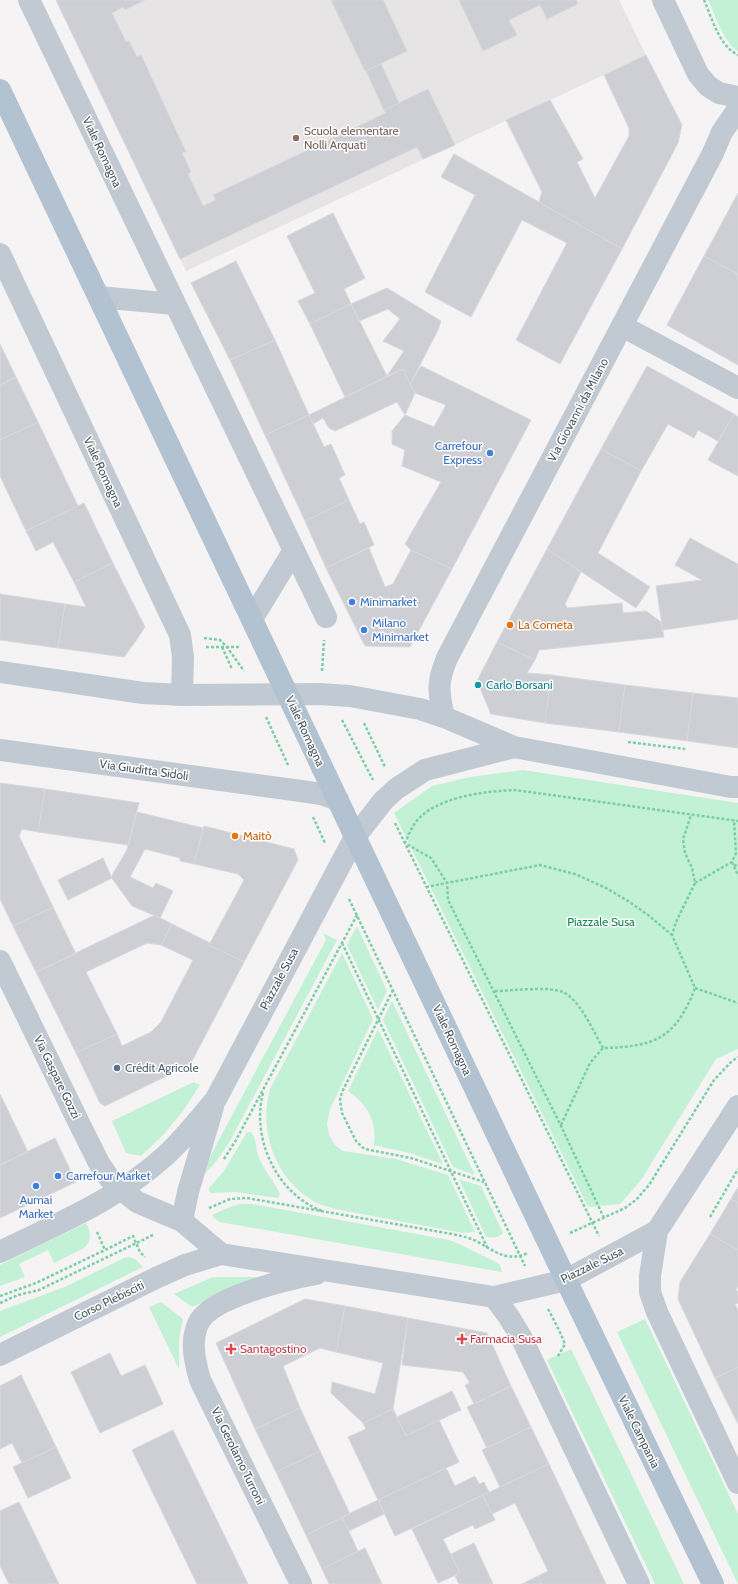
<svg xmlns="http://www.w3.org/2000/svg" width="738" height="1584" viewBox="0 0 738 1584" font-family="Cabin,sans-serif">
<rect width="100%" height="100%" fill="#f5f3f3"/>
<path fill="#e6e4e5" d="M56 0H619L646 55 186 271Z"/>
<path fill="#c3f1d5" d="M708 0H738V51C724 44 715 14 708 0Z
M523 770 738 803V1049L716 1059 641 1180 620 1204 588 1207 394 813 432 786 470 777Z
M357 926 387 991 378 1010 347 945Z
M323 933 337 940 230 1141C222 1153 212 1170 199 1177L326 940Z
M342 953 373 1019 330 1109 327 1124 329 1135 335 1145 343 1151 396 1159 448 1175 475 1232 463 1233 335 1209C325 1206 315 1203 307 1197 273 1173 259 1128 270 1089Z
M392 1001 475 1175 453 1167 383 1020Z
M378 1029 443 1164 409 1153 374 1145C377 1122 368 1104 348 1091Z
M194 1082 200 1085 183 1111 164 1134 141 1156 126 1153 112 1121Z
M247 1132H250C256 1135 256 1148 258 1155 263 1170 274 1180 280 1194L278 1198 235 1192 211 1193 209 1191V1188L224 1171Z
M459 1179 481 1186 503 1233C498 1238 493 1238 486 1237Z
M240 1204H252L449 1240 459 1244 496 1262 500 1265 502 1272 220 1222 215 1219 212 1215 230 1207Z
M86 1223C91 1232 92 1242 84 1248L54 1263 48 1250 19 1264 25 1277 0 1286V1265Z
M129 1257 135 1259 143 1267 0 1337V1311L67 1286 124 1258Z
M213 1277H262L192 1307 174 1294Z
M161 1302 183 1319 179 1340V1369L149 1307Z
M645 1319 738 1514V1584L617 1332Z
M571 1349 684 1584H655L547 1360Z"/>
<path fill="#cdcfd5" stroke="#d7d9de" d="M56 0H145L125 10 123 7 112 13 126 42 129 41 137 57 141 55 186 152 182 153 191 172 188 174 203 206 216 200 213 195 386 113 384 110 428 89 455 145 423 159 417 147 180 259Z
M331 0H383L407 51 365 71Z
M459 0H576L578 4 547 19 540 5 509 20 517 35 483 51Z
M646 55 682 125 678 143 622 249 539 202 542 192 506 120 550 100 583 159 577 162 595 198 629 136V128L604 75Z
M381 64 399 103 384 110 366 71Z
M454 154 622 249 560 364 516 340 567 243 522 220 471 317 425 292 475 195 441 177Z
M738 193V274L704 256Z
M333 213 365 278 344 289 351 304 310 324 298 301 315 293 287 236Z
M704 256 738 274V365L667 325Z
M236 261 275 340 230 360 191 283Z
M387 288 441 321 438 330 410 384 403 369 387 376 404 351 383 341 400 319 388 309 359 321 351 304Z
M351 304 387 376 345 397 310 324Z
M275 340 309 415 265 435 230 360Z
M0 344 16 377 0 385Z
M421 366 531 420 452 569 411 550 405 544 441 482 402 466 405 450 392 444V431L405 415 434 427 446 405 415 393 410 384Z
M647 366 734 414 718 441 698 430 694 438 668 424 641 471 601 449Z
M403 369 415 393 405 415 397 402 335 431 329 428 323 418 313 424 309 415Z
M16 377 38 422 0 440V385Z
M734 414 738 417V476L708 460Z
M309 415 324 447 331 444 345 475 339 478 349 500 305 521 265 435Z
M38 422 78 506 26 531 0 476V440Z
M601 449 641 471 598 553 650 587 636 608 547 549Z
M349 500 360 524 364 522 374 545 326 568 305 521Z
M84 503 113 563 74 582 53 542 36 551 26 531Z
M690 538 738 564V619L663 630 656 586 702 580 675 565Z
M369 548 385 587 393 584 411 550 452 569 410 647 365 646 326 568Z
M547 549 581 572 565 604 567 608 622 603 623 613 646 611 661 622 664 637 539 650 535 660 497 642Z
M113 563 145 627 135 642 124 657 58 648 65 604 86 607 74 582Z
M0 594 65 604 58 648 0 640Z
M497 642 535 660 527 673 551 675 545 723 491 714 477 681Z
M551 675 625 685 619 732 545 723Z
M625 685 693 693 687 741 619 732Z
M693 693 738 698V748L687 741Z
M0 783 45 789 38 832 22 829 19 836 53 907 13 926 0 899Z
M45 789 139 803 128 845 38 832Z
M137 812 203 828 194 864 180 861V858L145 849 130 877 153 888 156 883 173 891 160 918 132 906 111 877 127 850Z
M204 826 294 849 298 860 244 962 209 945 244 880 238 874 194 864Z
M103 858 112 878 68 900 58 880Z
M53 907 76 954 36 972 13 926Z
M155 915 172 924 161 945 147 943 86 972 117 1034 76 1053 36 972Z
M172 924 210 943 209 945 244 962 191 1063 183 1068 105 1106 100 1103 76 1053 117 1034 122 1046 151 1032 161 1022 193 960 161 945Z
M0 1094 28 1152 0 1165Z
M55 1138 76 1182 0 1218V1165Z
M738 1187V1203L731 1199Z
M731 1199 738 1203V1250L710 1234Z
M710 1234 738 1250V1286L736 1290 738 1292V1303L735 1304 738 1310V1367L715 1378 678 1299 680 1282Z
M305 1299 345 1306 336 1352 320 1348 283 1366 300 1408 255 1429 216 1343Z
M345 1306 408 1318 393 1409 363 1423 331 1393 332 1382 375 1394 383 1363 336 1352Z
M408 1318 487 1333 511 1386 474 1404 465 1385 470 1383 463 1372 402 1365Z
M110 1353 121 1376 145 1365 163 1404 100 1433 71 1372Z
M738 1367V1424L715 1378Z
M21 1375 56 1447 22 1463 12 1443 0 1449V1386Z
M511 1386 531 1427 487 1448 467 1407Z
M452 1391 461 1410 406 1436 397 1417Z
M300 1408 320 1451 276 1472 255 1429Z
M393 1409 406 1436 439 1420 459 1462 378 1500 348 1437 366 1429 363 1423Z
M531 1427 549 1464 500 1487 482 1450Z
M173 1430 248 1584H197L132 1450Z
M56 1447 71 1478 28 1498 13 1467Z
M320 1451 350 1514 306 1535 276 1472Z
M549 1464 606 1584H541L538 1576 548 1571 515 1503 492 1514 483 1495Z
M446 1468 455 1486 475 1476 479 1484 484 1482 489 1492 395 1536 378 1500Z
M483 1495 495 1520 475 1529 473 1525 443 1539 460 1573 438 1583 412 1529Z
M378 1500 384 1514 349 1531 342 1517Z
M19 1502 59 1584H9L0 1566V1511Z
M342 1517 358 1551 322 1569 306 1535Z
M474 1543 493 1584H459L455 1576 460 1573 451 1554Z
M365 1548 382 1584H329L322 1569Z
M538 1576 541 1584H522Z"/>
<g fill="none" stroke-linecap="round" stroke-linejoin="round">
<path stroke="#7ad0a6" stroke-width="2.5" stroke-dasharray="3 2" stroke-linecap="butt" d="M704 0C712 18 719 46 738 55
M204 638 220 640 227 647 244 671
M206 647H239
M222 647 232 669
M322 671 324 640
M266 717 288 765
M342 720 373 780
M364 723 385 767
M628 742 685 749
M313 817 325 843
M395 823 599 1236
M732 862 738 875
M734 866 738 864
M695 883 732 862 736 853 734 820
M426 887 540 865 575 874 606 888 628 901 648 915 672 935
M349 899 525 1266
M342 943 487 1247
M695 988 738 1003
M393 990 342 1092 340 1100 342 1113 356 1141 362 1147 365 1149 411 1158 484 1182
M495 991C511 991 550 986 563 992 581 1001 593 1031 603 1048
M263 1093C251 1139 277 1194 322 1211
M561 1125 590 1063 603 1048C655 1047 676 1038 695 988L672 935 676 922 695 883 692 868 685 853 683 839 691 815
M224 1159 236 1140 357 915
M209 1208 230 1199 247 1198 452 1234C461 1236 468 1237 476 1241 494 1250 506 1263 528 1253
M710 1217 738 1169
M604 1218 561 1126 448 900 447 883 431 858 405 843C408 836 411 829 415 823 434 797 485 791 515 790L738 821
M97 1232 105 1250 133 1236 140 1252 145 1257
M570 1233 625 1208 636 1200 649 1185 714 1080 731 1062 738 1057
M0 1296 36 1283 105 1250
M0 1303 18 1295 39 1290 153 1235
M548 1309 559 1330 565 1344 558 1356"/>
<path stroke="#c1cad2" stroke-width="22" d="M29 0 326 617
M663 0 698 74 708 86 719 93 738 97
M0 254 180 635 183 657 182 695
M99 297 174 304
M622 326 738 388
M252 619 294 550
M0 672 143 693 182 695 319 694 350 696 420 709 444 717 514 747 731 787H738
M444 717C438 692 437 682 447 658L713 153 722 132 738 109
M0 750 301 791 321 794 338 800
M0 961 81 1127 99 1163 109 1178 121 1189 137 1202 182 1221 221 1254 494 1297 566 1280 657 1231 738 1106
M182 1221 188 1192 213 1107
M657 1231 650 1276V1292L657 1312 738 1483
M0 1252C57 1224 118 1199 165 1156 184 1139 200 1118 216 1099L355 837 383 801 396 789 425 770 514 747
M494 1297 509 1317 521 1337 639 1584
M0 1355 158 1277 185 1265 221 1254
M301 1584 200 1380C195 1362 190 1342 198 1324 209 1297 289 1279 316 1274"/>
<path stroke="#b3c2d1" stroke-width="22" d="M0 90 566 1280 713 1584"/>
</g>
<circle fill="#8d6e63" stroke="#fff" stroke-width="1.5" cx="296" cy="138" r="4"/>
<g fill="#3f7fe0" stroke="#fff" stroke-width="1.5">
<circle cx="490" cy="453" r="4"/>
<circle cx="352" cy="602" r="4"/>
<circle cx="364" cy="630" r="4"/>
<circle cx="58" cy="1176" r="4"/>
<circle cx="36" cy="1186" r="4"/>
</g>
<g fill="#e8710a" stroke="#fff" stroke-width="1.5">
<circle cx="510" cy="625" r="4"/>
<circle cx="235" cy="836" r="4"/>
</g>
<circle fill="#0f9aa8" stroke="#fff" stroke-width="1.5" cx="478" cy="685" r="4"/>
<circle fill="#5c6f8a" stroke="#fff" stroke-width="1.5" cx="117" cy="1068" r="4"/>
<g fill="#e0444e" stroke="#fff" stroke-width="1.5">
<path d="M460 1333h4v4h4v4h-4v4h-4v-4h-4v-4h4z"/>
<path d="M229 1343h4v4h4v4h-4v4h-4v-4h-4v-4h4z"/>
</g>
<g text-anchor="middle" stroke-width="3" stroke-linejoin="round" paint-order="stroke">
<g font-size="12" fill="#785e54" stroke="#fff" text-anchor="start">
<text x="304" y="135">Scuola elementare<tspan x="304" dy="14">Nolli Arquati</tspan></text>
</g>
<g font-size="12" fill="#4a5661" stroke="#fff">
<text transform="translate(102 152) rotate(65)" y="4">Viale Romagna</text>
<text transform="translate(578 410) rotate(-62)" y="4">Via Giovanni da Milano</text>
<text transform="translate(103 472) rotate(65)" y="4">Viale Romagna</text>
<text transform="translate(305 731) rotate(65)" y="4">Viale Romagna</text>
<text transform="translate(144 770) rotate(8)" y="4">Via Giuditta Sidoli</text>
<text transform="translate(279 979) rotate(-62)" y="4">Piazzale Susa</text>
<text transform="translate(452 1040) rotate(65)" y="4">Viale Romagna</text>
<text transform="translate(57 1077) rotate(64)" y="4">Via Gaspare Gozzi</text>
<text transform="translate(592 1265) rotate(-26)" y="4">Piazzale Susa</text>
<text transform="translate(109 1301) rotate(-26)" y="4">Corso Plebisciti</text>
<text transform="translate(639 1432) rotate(64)" y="4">Viale Campania</text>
<text transform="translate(238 1456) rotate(64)" y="4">Via Gerolamo Turroni</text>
</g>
<g font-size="12" fill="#366cbe" stroke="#fff" text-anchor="start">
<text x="482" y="450" text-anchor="end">Carrefour<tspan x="482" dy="14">Express</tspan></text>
<text x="360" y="606">Minimarket</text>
<text x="372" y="627">Milano<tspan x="372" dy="14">Minimarket</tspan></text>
<text x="66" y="1180">Carrefour Market</text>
<text x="36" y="1204" text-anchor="middle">Aumai<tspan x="36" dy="14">Market</tspan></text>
</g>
<g font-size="12" fill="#c56008" stroke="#fff" text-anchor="start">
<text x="518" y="629">La Cometa</text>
<text x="243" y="840">Maitò</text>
</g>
<g font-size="12" fill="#0d838f" stroke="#fff" text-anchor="start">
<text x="486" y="689">Carlo Borsani</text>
</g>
<g font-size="12" fill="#17864f" stroke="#fff">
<text x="601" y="926">Piazzale Susa</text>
</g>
<g font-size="12" fill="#4e5e75" stroke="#fff" text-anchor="start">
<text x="125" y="1072">Crédit Agricole</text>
</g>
<g font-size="12" fill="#be3a42" stroke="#fff" text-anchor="start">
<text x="470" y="1343">Farmacia Susa</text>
<text x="240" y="1353">Santagostino</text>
</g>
</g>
</svg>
